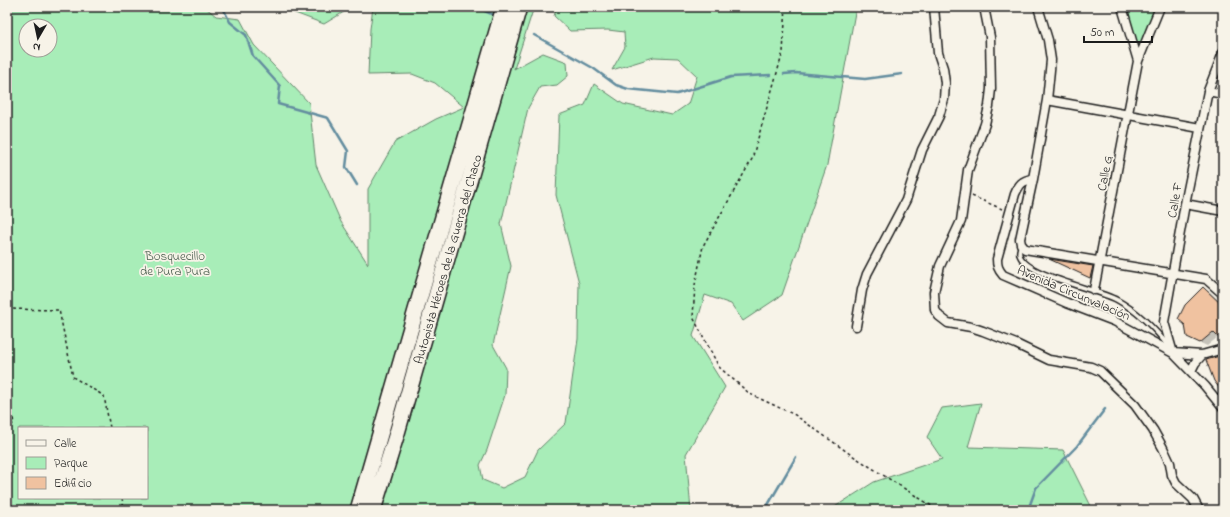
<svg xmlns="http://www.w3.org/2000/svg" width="1230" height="517" viewBox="0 0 1230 517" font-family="'Indie Flower',sans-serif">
<rect width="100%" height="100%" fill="#f7f3e8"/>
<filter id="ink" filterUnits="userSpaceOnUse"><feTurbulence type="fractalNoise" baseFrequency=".025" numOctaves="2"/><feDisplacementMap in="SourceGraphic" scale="8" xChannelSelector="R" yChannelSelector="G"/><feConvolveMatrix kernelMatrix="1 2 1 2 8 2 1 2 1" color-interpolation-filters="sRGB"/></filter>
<g filter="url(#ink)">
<path fill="#a8edb8" stroke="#62846a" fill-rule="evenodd" d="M7 7H205L216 16 240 19 254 45 309 103 316 165 341 222 368 264V189L395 142 436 119 464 107 435 83 412 74 368 75 370 29 373 7H534L514 69 543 53 567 62 568 76 557 85 540 87 528 108 501 224 511 266 493 345 506 368 505 395 487 450 480 465 483 480 502 488 525 477 538 450 566 423 578 339 579 283 556 195 559 115 585 105 594 84 623 104 672 115 688 104 697 76 678 58 654 57 612 70 625 47 624 32 608 30 570 31 554 16 557 7H856L827 165 782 295 743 321 731 304 705 295 693 336 725 387 686 454 691 510H7ZM26 26H50V50H26ZM19 428H147V498H19Z
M279 7H352L324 24Z
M1127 7H1156L1139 51Z
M981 403 968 447 1063 450 1093 510H830L874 482 942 459 927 437 942 408Z"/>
<path fill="#0003" d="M1056 261 1093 267 1098 270 1096 280Z
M1203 288 1210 292 1223 304V339L1219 336 1207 346 1194 340Z"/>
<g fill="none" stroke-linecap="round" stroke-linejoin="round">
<path stroke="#648d9f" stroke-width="2.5" d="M226 7 224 10 230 22 246 35 253 56 280 86 278 104 328 118 348 151 346 167 357 185
M476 7 496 16
M534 35 593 68 616 85 628 89 677 94 731 77 770 75
M784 74 796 73 865 79 902 74
M765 510 796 457
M1028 510 1036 488 1077 446 1105 409"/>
</g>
<path fill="#f0c2a0" stroke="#1c1c1c" d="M1049 259 1093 266 1090 278Z
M1203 287 1223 306V333L1219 338 1213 332 1200 343 1187 337 1185 325 1178 319 1185 305Z
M1223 355V393L1214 381 1206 360Z"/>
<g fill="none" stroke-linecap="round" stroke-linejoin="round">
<defs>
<path id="lane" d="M1021 245C1020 249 1018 252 1020 256 1028 276 1097 289 1117 300 1137 311 1156 330 1169 347"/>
<path id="street" d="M984 7 990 37 991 89 989 106 985 124 968 170 961 221 940 266 934 292 935 310 939 316 948 323 971 327 983 331 1016 344 1049 360 1091 367 1100 371 1135 405 1153 430 1163 448 1170 463 1172 475 1176 483 1193 499 1199 510
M1038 7 1048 40 1051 60 1047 100 1033 179 1020 239 1021 244 1025 249 1206 279 1223 294
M1223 53 1208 91 1185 204 1164 322 1173 353 1202 355 1223 349
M1138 61 1160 7
M1208 91 1223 94
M1047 100 1200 128
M1033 179C1022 180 1019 185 1015 194L997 259C997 266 998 269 1003 275L1067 303 1114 321 1173 353 1205 386 1223 408
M1185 204 1223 211
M1094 290 1138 61 1122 7
M856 326 862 290 867 274 906 200 922 150 939 116 944 99 945 83 943 68 938 53 934 7
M1191 371 1195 363 1202 355"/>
<path id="highway" d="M358 510 504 7
M373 510 397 433 519 7"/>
</defs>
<use href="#lane" stroke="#1c1c1c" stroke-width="7"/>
<use href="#street" stroke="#1c1c1c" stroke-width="11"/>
<use href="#highway" stroke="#1c1c1c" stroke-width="18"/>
<path stroke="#1c1c1c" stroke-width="1.5" stroke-dasharray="3 3" stroke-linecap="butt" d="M786 7 783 52 752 159 703 246 695 285 693 317 719 367 750 394 795 415 850 454 938 510
M972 196 1002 209
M7 309 59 310 73 377 104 396 110 428
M7 395 14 423 7 428
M122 498 124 510"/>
<use href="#lane" stroke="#f7f3e8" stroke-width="4"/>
<use href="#street" stroke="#f7f3e8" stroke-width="8"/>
<use href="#highway" stroke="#f7f3e8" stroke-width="15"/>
</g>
</g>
<g text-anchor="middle" stroke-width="3.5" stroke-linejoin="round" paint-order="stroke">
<g font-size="13" fill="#1c1c1c" stroke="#f7f3e8">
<text transform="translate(1104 173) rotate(-79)" y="5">Calle G</text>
<text transform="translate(1174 200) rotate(-80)" y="5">Calle F</text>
<text transform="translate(447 259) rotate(-74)" y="5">Autopista Héroes de la Guerra del Chaco</text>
<text transform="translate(1074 292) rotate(23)" y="5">Avenida Circunvalación</text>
</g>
<g font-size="13" fill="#465b4b" stroke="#f7f3e8">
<text x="175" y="260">Bosquecillo<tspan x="175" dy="15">de Pura Pura</tspan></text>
</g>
</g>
<rect width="1230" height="517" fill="none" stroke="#f7f3e8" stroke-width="24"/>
<rect x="12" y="12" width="1206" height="493" fill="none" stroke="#1c1c1c" stroke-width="1.5" filter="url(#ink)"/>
<rect x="18" y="427" width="130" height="72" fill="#f7f3e8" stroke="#9f9d96"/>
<rect x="26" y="440" width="20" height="6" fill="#f7f3e8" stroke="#9f9d96"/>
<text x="54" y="447" font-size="12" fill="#1c1c1c">Calle</text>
<rect x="26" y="457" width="20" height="12" fill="#a8edb8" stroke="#9f9d96"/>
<text x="54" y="467" font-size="12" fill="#1c1c1c">Parque</text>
<rect x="26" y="477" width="20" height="12" fill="#f0c2a0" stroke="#9f9d96"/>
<text x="54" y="487" font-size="12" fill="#1c1c1c">Edificio</text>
<g transform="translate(38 38) rotate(189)"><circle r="19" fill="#f7f3e8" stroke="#9f9d96"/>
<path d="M0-3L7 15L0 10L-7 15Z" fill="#1c1c1c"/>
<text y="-6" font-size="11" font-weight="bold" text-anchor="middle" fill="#1c1c1c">N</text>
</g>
<path d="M1084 36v6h68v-6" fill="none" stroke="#1c1c1c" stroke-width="2"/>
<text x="1090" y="36" font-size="12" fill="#1c1c1c" stroke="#f7f3e8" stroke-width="3" paint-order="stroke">50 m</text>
</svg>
